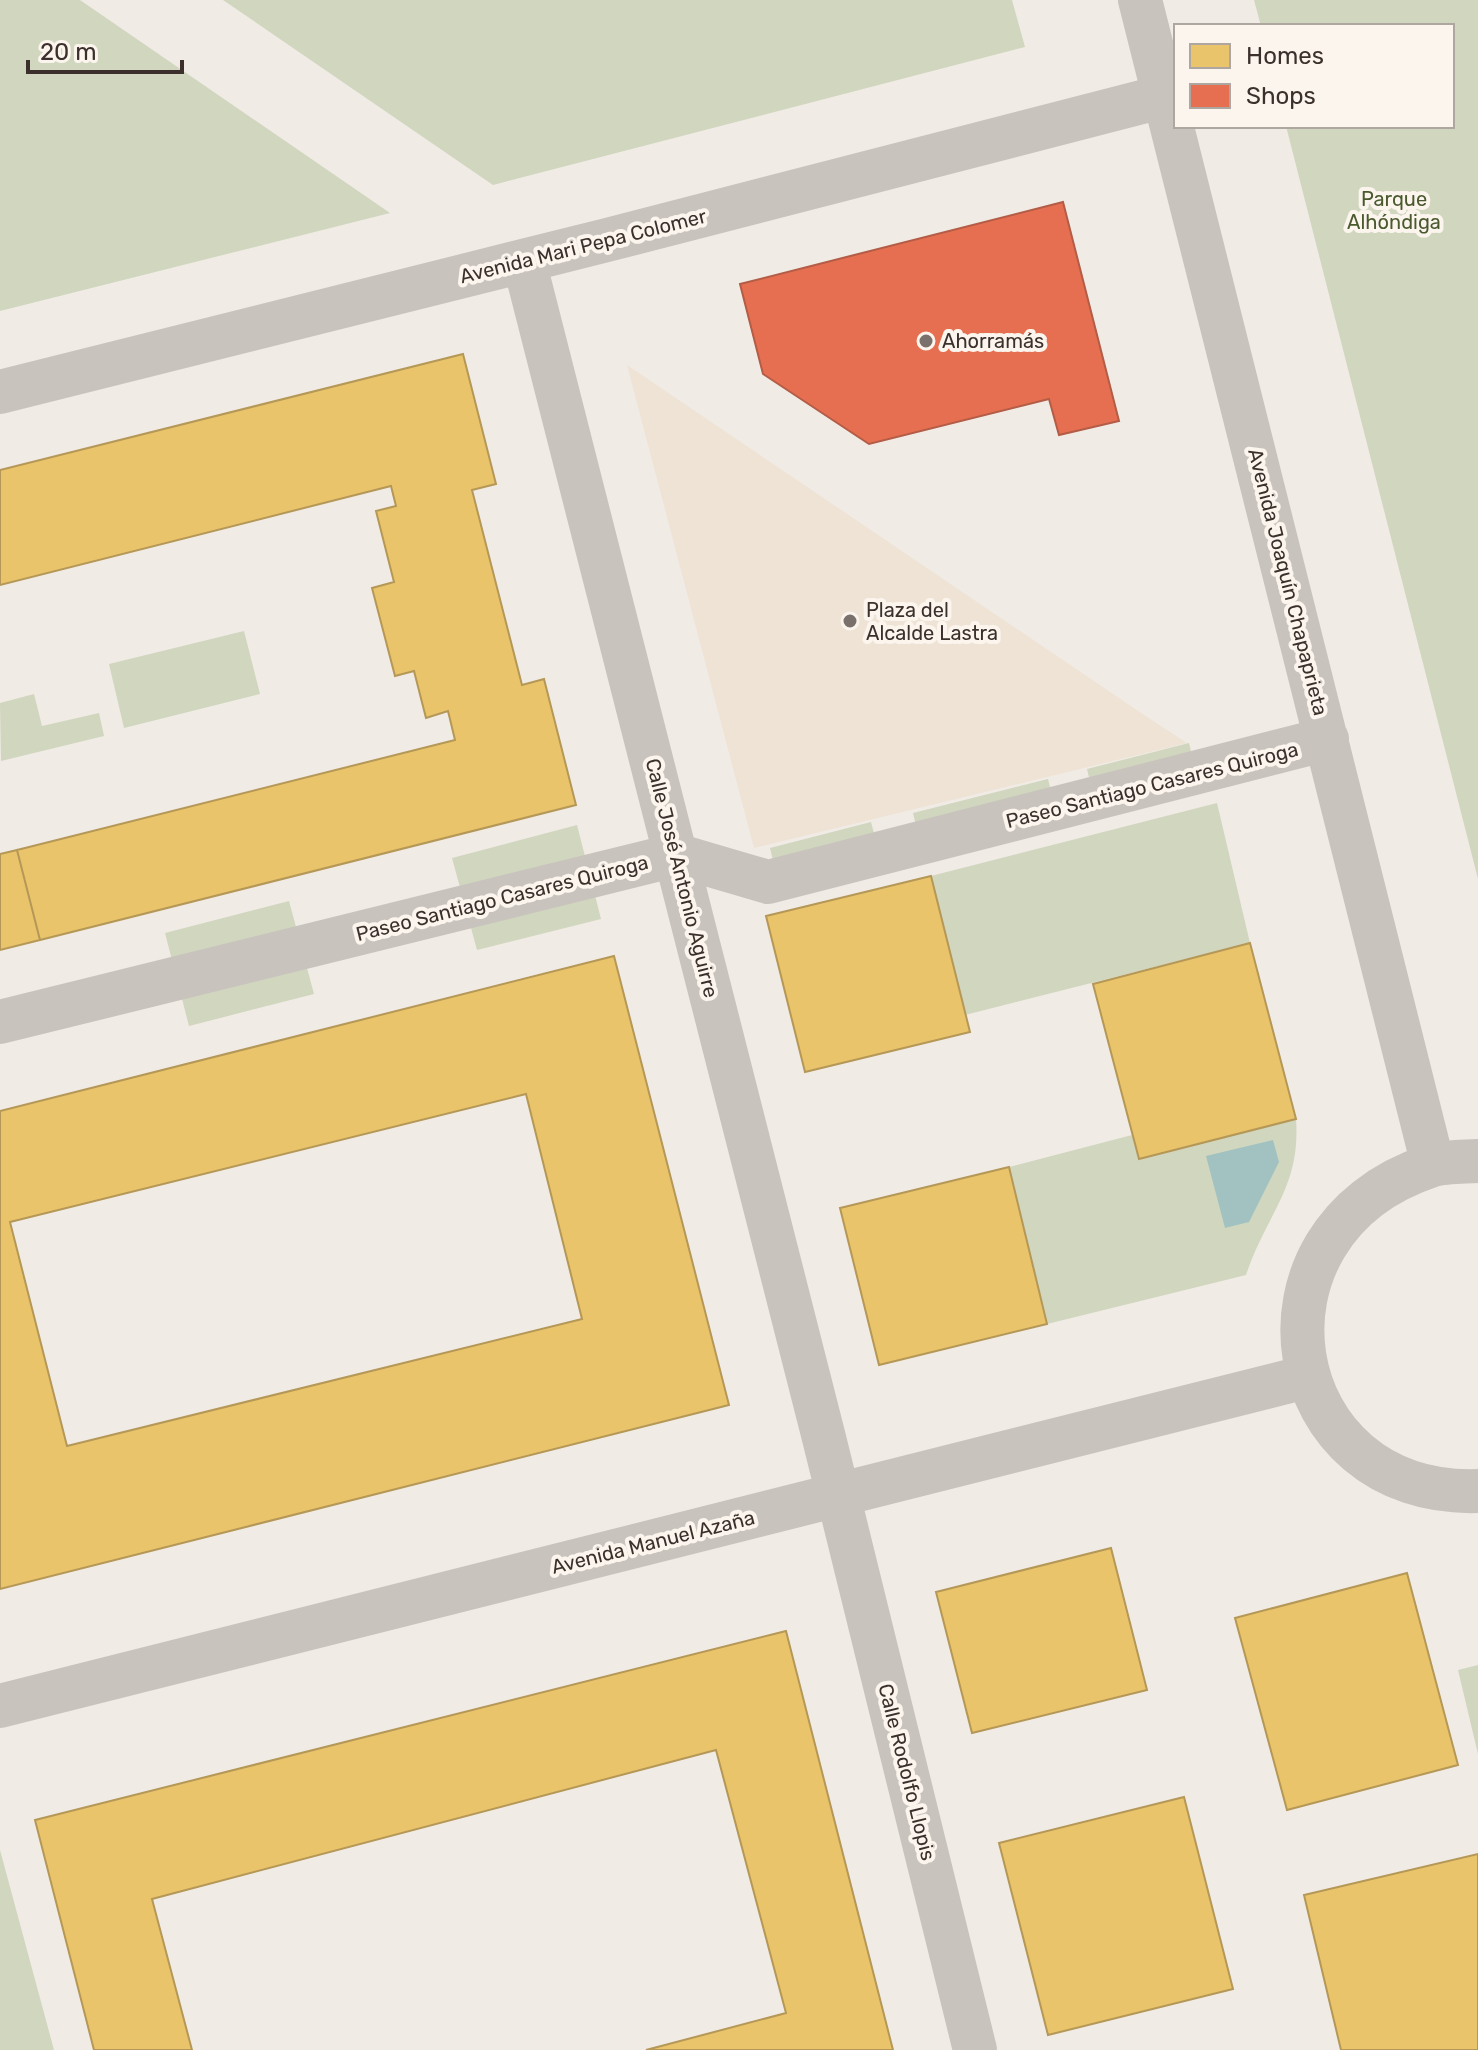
<svg xmlns="http://www.w3.org/2000/svg" width="1478" height="2050" viewBox="0 0 1478 2050" font-family="Rubik,sans-serif">
<rect width="100%" height="100%" fill="#f0ebe5"/>
<path fill="#d1d6bf" d="M0 0H80L390 213 0 311Z
M223 0H1012L1025 47 493 185Z
M1254 0H1478V879L1286 126H1452V26H1261Z
M244 631 260 694 124 728 109 664Z
M34 694 42 726 99 713 104 736 1 761 0 703Z
M1189 743 1196 772 1094 798 1087 769Z
M1048 779 1055 808 920 842 913 813Z
M1217 803 1250 943 965 1015 931 876Z
M871 822 879 852 777 877 770 848Z
M577 825 601 919 477 950 452 858Z
M289 901 314 994 189 1026 165 933Z
M1296 1119C1301 1188 1266 1214 1246 1275L1047 1324 1009 1167 1132 1135 1139 1159Z
M1478 1665V1754L1458 1670Z
M0 1850 54 2050H0Z"/>
<path fill="#eee3d5" d="M627 365 1147 717 1187 743 754 848Z"/>
<path fill="#a1c2c1" d="M1273 1140 1279 1162 1249 1222 1225 1228 1206 1156Z"/>
<path fill="#e9c46a" stroke="#b59857" stroke-width="2" fill-rule="evenodd" d="M463 354 496 484 472 490 522 685 544 679 576 805 40 940 17 850 455 740 448 711 426 718 414 671 395 676 372 588 394 582 376 511 396 506 391 486 0 585V470Z
M17 850 40 940 0 950V854Z
M931 876 970 1032 805 1072 766 916Z
M1250 943 1296 1119 1139 1159 1093 984Z
M614 956 729 1405 0 1589V1111ZM526 1094 582 1319 67 1446 10 1222Z
M1009 1167 1047 1324 879 1365 840 1208Z
M1111 1548 1147 1690 972 1733 936 1592Z
M1407 1573 1458 1765 1287 1810 1235 1618Z
M786 1631 893 2050H646L786 2013 716 1750 152 1899 192 2050H94L35 1820Z
M1184 1797 1233 1989 1048 2035 999 1843Z
M1478 1854V2050H1341L1304 1895Z"/>
<path fill="#e76f51" stroke="#b35c46" stroke-width="2" d="M1063 202 1119 421 1059 435 1049 399 869 444 763 374 740 284Z"/>
<g fill="none" stroke-linecap="round" stroke-linejoin="round">
<path stroke="#c9c3be" stroke-width="44" d="M1140 0 1433 1165
M524 261 824 1438 975 2050
M0 392 607 240 1165 96
M0 1022 676 855 768 882 1327 739
M1478 1161C1463 1162 1444 1161 1430 1166 1232 1232 1277 1498 1478 1491
M0 1706 1306 1377"/>
</g>
<g fill="#7a716c" stroke="#fbf5ee" stroke-width="3">
<circle cx="926" cy="341" r="8"/>
<circle cx="850" cy="621" r="8"/>
</g>
<g text-anchor="middle" stroke-width="8" stroke-linejoin="round" paint-order="stroke">
<g font-size="20" fill="#4a5a2e" stroke="#fbf5ee">
<text x="1394" y="206">Parque<tspan x="1394" dy="23">Alhóndiga</tspan></text>
</g>
<g font-size="20" fill="#3b302b" stroke="#fbf5ee">
<text transform="translate(583 246) rotate(-14)" y="7">Avenida Mari Pepa Colomer</text>
<text transform="translate(1288 582) rotate(76)" y="7">Avenida Joaquín Chapaprieta</text>
<text transform="translate(1152 785) rotate(-14)" y="7">Paseo Santiago Casares Quiroga</text>
<text transform="translate(682 878) rotate(76)" y="7">Calle José Antonio Aguirre</text>
<text transform="translate(502 898) rotate(-14)" y="7">Paseo Santiago Casares Quiroga</text>
<text transform="translate(653 1542) rotate(-14)" y="7">Avenida Manuel Azaña</text>
<text transform="translate(907 1772) rotate(76)" y="7">Calle Rodolfo Llopis</text>
</g>
<g font-size="20" fill="#3b302b" stroke="#fbf5ee" text-anchor="start">
<text x="942" y="348">Ahorramás</text>
<text x="866" y="617">Plaza del<tspan x="866" dy="23">Alcalde Lastra</tspan></text>
</g>
</g>
<rect x="1174" y="24" width="280" height="104" fill="#fbf5ee" stroke="#aea6a0" stroke-width="2"/>
<rect x="1190" y="44" width="40" height="24" fill="#e9c46a" stroke="#aea6a0" stroke-width="2"/>
<text x="1246" y="64" font-size="24" fill="#3b302b">Homes</text>
<rect x="1190" y="84" width="40" height="24" fill="#e76f51" stroke="#aea6a0" stroke-width="2"/>
<text x="1246" y="104" font-size="24" fill="#3b302b">Shops</text>
<path d="M28 60v12h154v-12" fill="none" stroke="#3b302b" stroke-width="4"/>
<text x="40" y="60" font-size="24" fill="#3b302b" stroke="#fbf5ee" stroke-width="6" paint-order="stroke">20 m</text>
</svg>
